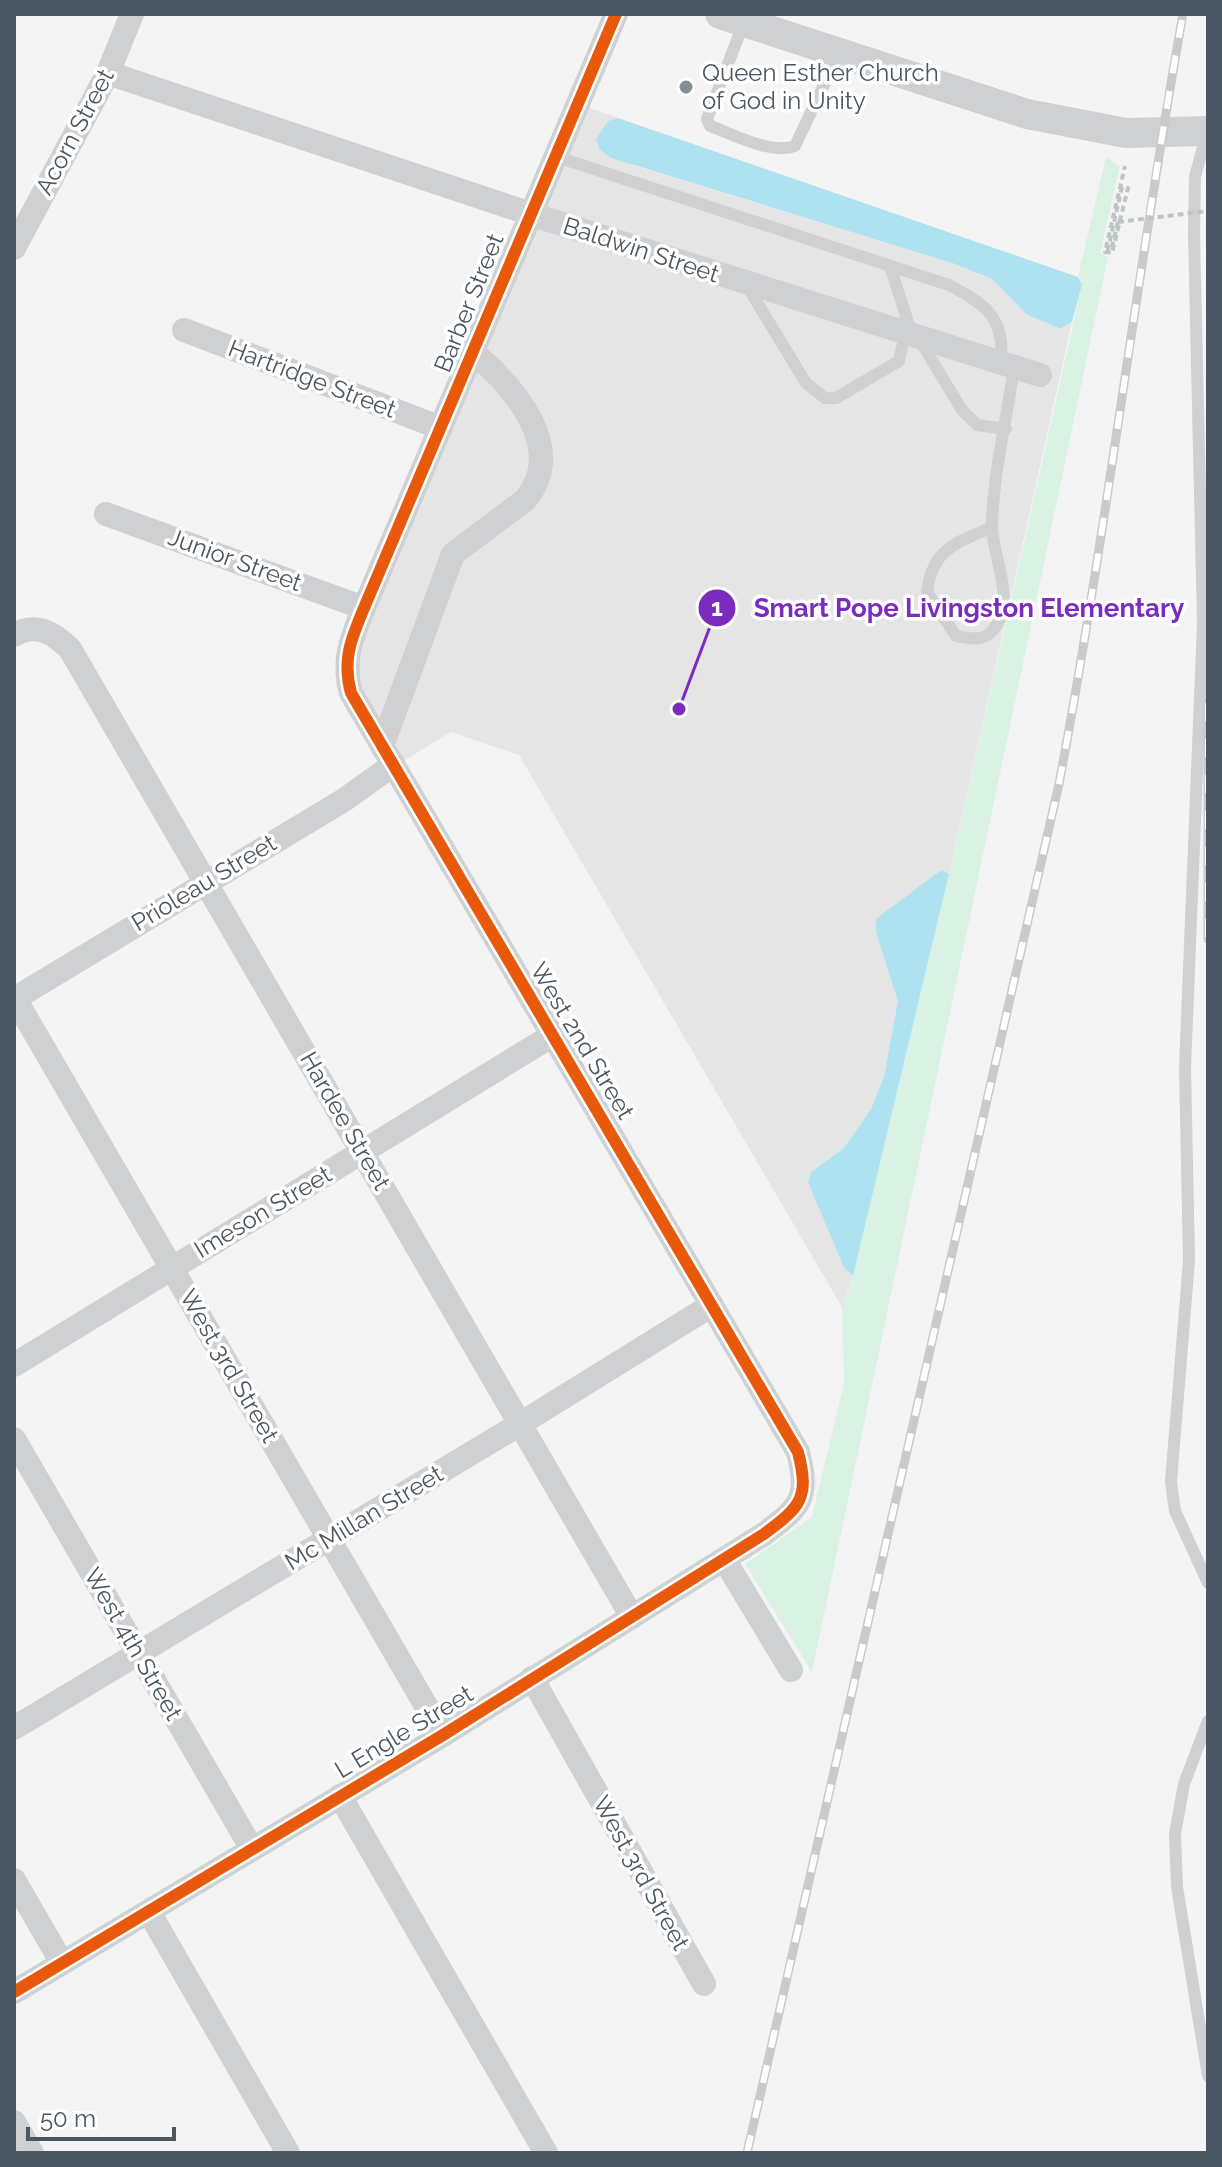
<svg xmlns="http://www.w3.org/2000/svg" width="1222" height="2167" viewBox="0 0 1222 2167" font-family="Raleway,sans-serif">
<rect width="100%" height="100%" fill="#f4f4f4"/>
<path fill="#e6e5e6" d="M587 107 618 118 608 121 632 165 952 263 992 279 1026 314 1060 329 1072 322 949 874 940 870 876 933 899 1001 884 1077 871 1109 844 1148 811 1172 809 1182 844 1268 853 1276 842 1307 519 755 451 732 403 761 360 686 357 648Z"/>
<path fill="#d9f2e3" d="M1106 157 1120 166 1100 253 1108 257 812 1672 745 1564 812 1517 844 1383 842 1307 853 1276 949 874 1082 285 1078 277Z"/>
<path fill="#aee2f0" d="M618 118 1078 277 1082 285 1072 322 1060 329 1026 314 992 279 952 263 611 158 600 150 596 139 608 121Z
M941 870 949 874 853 1276 844 1268 808 1182 811 1172 844 1148 871 1109 884 1077 898 1001 876 933V919Z"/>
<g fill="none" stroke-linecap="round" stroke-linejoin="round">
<path stroke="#bcc7c4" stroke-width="4" stroke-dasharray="6 4" stroke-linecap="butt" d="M1118 222 1111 250 1108 249 1122 187 1128 188 1112 253 1105 252 1125 166"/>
<path stroke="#ced0d2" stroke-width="12" d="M744 22 707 119 710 126C733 134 771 155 795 146L839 53
M1207 132 1195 177 1194 234 1203 623 1185 1068 1189 1260 1171 1482 1175 1511 1208 1583
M554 156 949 285C988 306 1005 318 1001 364
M747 286 806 383 825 398H836L899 361 908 322 890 266
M919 339 962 410 977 425 1006 429
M992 527C956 543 932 549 927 592L956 636C968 638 981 642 991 632 1019 605 992 557 992 525 993 475 1007 418 1014 367
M1208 1721 1184 1784 1175 1834 1177 1887 1208 2076"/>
<path stroke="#ced0d2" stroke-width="24" d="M108 73 549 220 1040 375
M14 248 108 73 132 14
M184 330 441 428
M106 514 364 608
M14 635C36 622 54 633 70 649L632 1617
M382 746 453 554 525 500C569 449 513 386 474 353
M14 997 443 1735
M14 999 344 800 393 765
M14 1365 553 1035
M14 1439 252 1849
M724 1559 791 1670
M532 1678 704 1984
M14 1728 520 1424 712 1305
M340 1796 546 2153
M14 1880 62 1963
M149 1912 288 2153
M14 1992 443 1735 764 1534C800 1507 810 1499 798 1452L351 693C342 660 351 639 364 608L616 14
M14 2122 32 2153"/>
<path stroke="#ced0d2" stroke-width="30" d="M720 14 1027 114 1126 133 1208 131"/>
<defs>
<path id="rail" d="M1208 703V939
M747 2153 1059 784C1107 529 1137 270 1183 14"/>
</defs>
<use href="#rail" stroke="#c9cacc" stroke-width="9"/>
<use href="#rail" stroke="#fff" stroke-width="6" stroke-dasharray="18" stroke-linecap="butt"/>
<path stroke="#bcc7c4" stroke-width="4" stroke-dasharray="6 4" stroke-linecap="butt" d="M1118 222 1208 211"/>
<defs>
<path id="cycleway" d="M14 1992 443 1735 764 1534C800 1507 810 1499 798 1452L351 693C342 660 351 639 364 608L616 14"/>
</defs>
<use href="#cycleway" stroke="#fff" stroke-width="17"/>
<use href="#cycleway" stroke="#e8590c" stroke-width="12"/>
</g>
<circle fill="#868d94" stroke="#fff" stroke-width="3" cx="686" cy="87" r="8"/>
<g text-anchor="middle" stroke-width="7" stroke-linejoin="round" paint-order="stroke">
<g font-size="24" fill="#4a5661" stroke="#fff" text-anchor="start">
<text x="702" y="81">Queen Esther Church<tspan x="702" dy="28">of God in Unity</tspan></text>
</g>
<g font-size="24" fill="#4a5661" stroke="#fff">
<text transform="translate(75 132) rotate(-62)" y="8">Acorn Street</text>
<text transform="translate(641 250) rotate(18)" y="8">Baldwin Street</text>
<text transform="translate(469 303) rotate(-68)" y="8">Barber Street</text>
<text transform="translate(312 379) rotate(21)" y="8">Hartridge Street</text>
<text transform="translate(235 560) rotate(20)" y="8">Junior Street</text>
<text transform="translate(204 883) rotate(-31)" y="8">Prioleau Street</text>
<text transform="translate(582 1041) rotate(59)" y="8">West 2nd Street</text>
<text transform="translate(345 1121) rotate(60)" y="8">Hardee Street</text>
<text transform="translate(263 1212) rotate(-31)" y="8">Imeson Street</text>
<text transform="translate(229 1366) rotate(60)" y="8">West 3rd Street</text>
<text transform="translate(364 1518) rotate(-31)" y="8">Mc Millan Street</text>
<text transform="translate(133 1644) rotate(60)" y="8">West 4th Street</text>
<text transform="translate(404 1732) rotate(-31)" y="8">L Engle Street</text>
<text transform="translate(641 1873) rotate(61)" y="8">West 3rd Street</text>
</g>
</g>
<path fill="none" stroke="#7b2cbf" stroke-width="3" d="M679 709L717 608"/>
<g fill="#7b2cbf" stroke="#fff" stroke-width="3">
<circle cx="679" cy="709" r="8"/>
<circle cx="717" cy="608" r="20"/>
</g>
<g font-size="24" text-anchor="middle" font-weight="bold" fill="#fff">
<text x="717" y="616">1</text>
</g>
<g font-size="26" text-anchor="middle" font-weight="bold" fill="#7b2cbf" stroke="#fff" stroke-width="7" stroke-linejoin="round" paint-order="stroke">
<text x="969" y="617">Smart Pope Livingston Elementary</text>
</g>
<rect width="1222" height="2167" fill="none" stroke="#4a5661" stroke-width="32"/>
<path d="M28 2127v12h146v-12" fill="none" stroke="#4a5661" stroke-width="4"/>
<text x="40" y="2127" font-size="24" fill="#4a5661" stroke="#ffffff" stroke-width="6" paint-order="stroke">50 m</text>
</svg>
